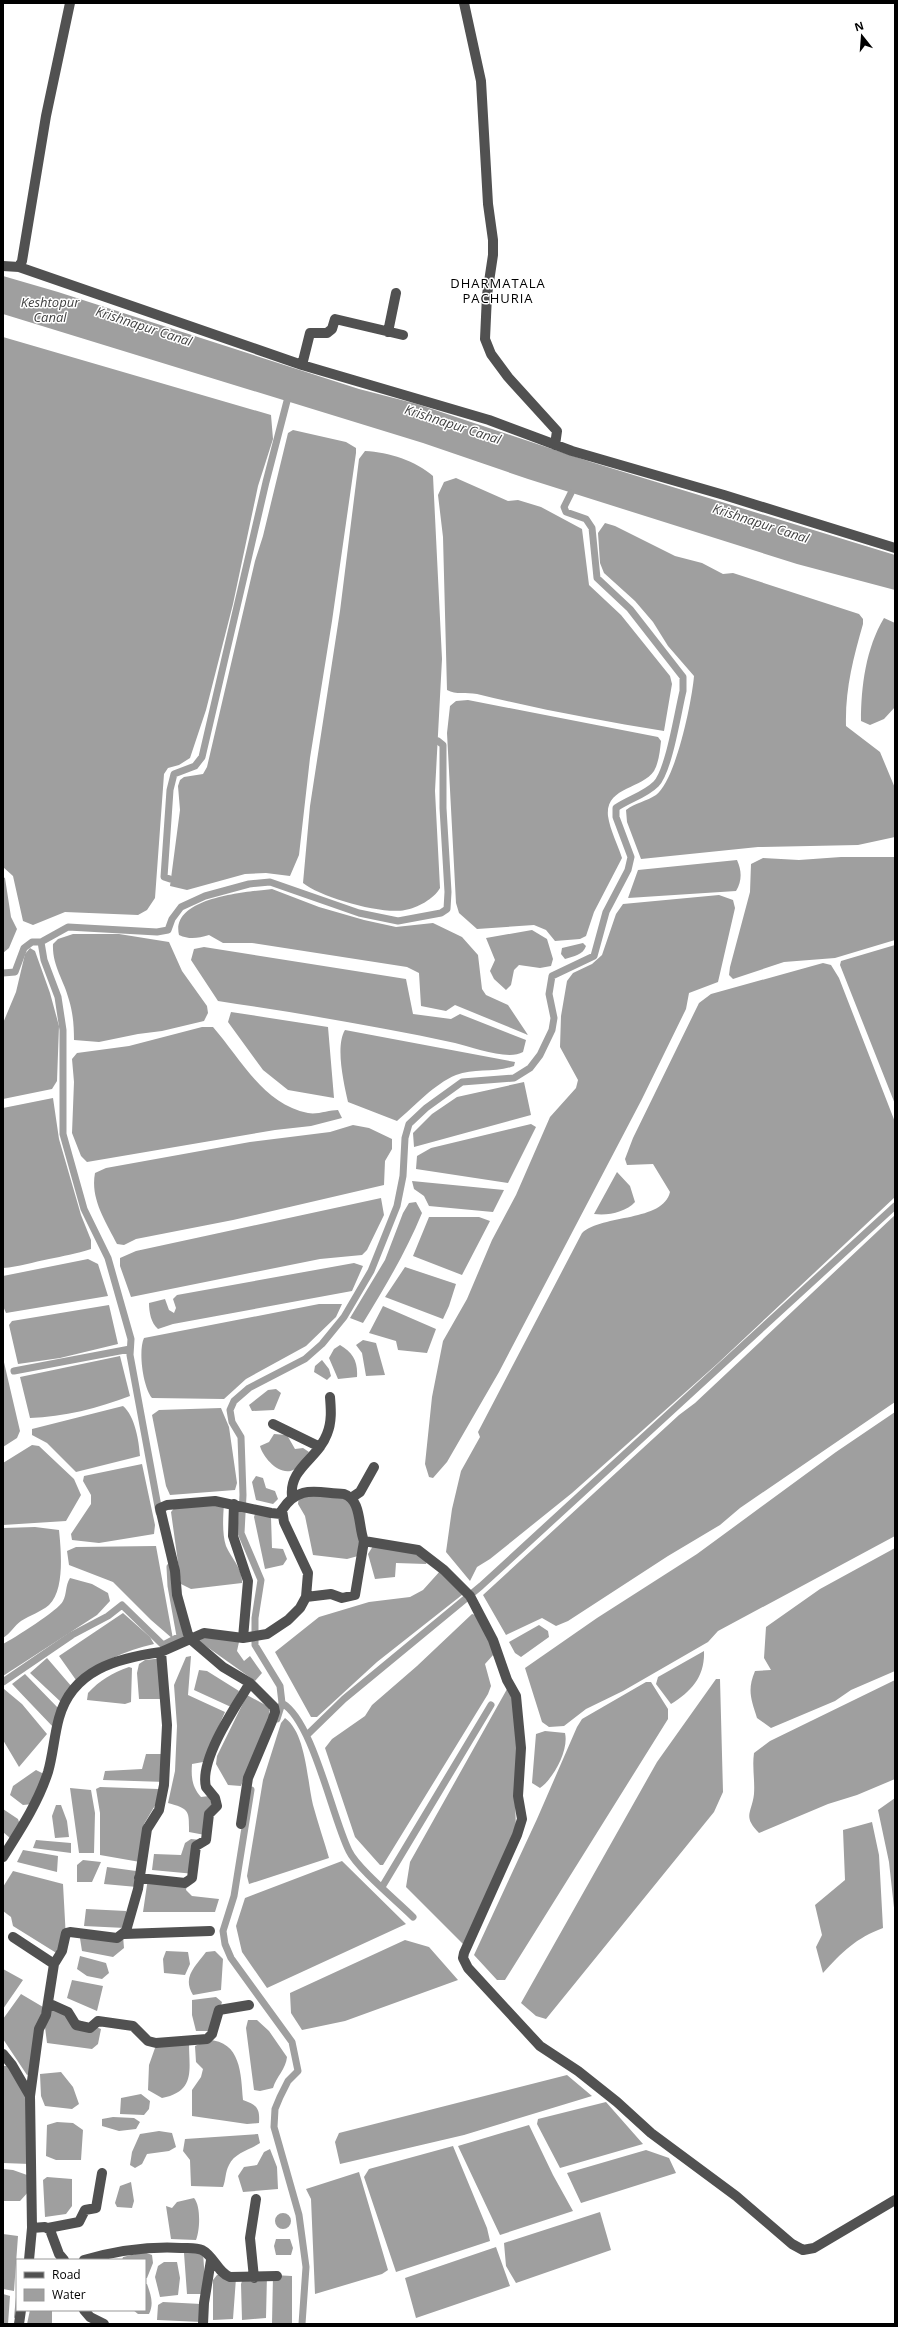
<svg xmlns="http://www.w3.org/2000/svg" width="898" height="2327" viewBox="0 0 898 2327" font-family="'Open Sans',sans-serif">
<rect width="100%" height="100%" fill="#fff"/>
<path fill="#9f9f9f" d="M3 276 58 292 359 389 417 404 591 462 895 555V590L797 564 528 479 423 443 3 314Z
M3 337 271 415 273 439 258 486 233 604 206 710 190 758 179 765 168 768 164 774 155 898 147 910 138 915 65 912 33 925 23 921 13 876 3 867Z
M293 430 346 442 356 448V453L332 621 310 758 299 855 290 876 266 873 245 874 187 890 170 886 180 810 178 786 180 780 184 777 203 774 207 767 255 561 263 536 288 433Z
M365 451C389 452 416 461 433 476L442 659 435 791 440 888C434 899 417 908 405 910 382 915 320 897 303 883L310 806 340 611 359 459Z
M456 478 508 501 518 500 541 507 582 529 589 585 621 615 670 676 672 684 664 731C601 721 538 709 477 694 466 692 456 695 447 690L443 537 438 495 444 482Z
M605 523 615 526 675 556 702 563 723 574 733 573 859 614 863 619V624C853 659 845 690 846 726L880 752 895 788V837L858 845 758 847 641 859 627 822 626 810C635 803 647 801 656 795 676 780 692 701 694 676L668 646 653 622 635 601 604 573 600 563 598 533Z
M884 618 895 623V707L884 719 870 725 861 721C861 686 866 648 884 618Z
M468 700 658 737 661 741C660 750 659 762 654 771 642 789 605 787 608 816 610 830 618 845 622 858L594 912 586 936 580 939 555 941 546 930 534 925 477 929 459 913 456 903 447 733 450 706 456 701Z
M841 857H895V940L835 958 784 962 733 979 729 975 730 967 750 892 751 864 763 858 799 860Z
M737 860C742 871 742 881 736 891L628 898 638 870Z
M3 877 5 878 11 917 17 929 9 948 3 953Z
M272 889 319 907 364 920 396 927 433 923 462 937 478 955 482 989 486 995 508 1005 528 1035 455 1005 446 1011 421 1006 419 973 407 967 252 943H223L209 935C198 938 190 940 179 935 170 897 247 892 272 889Z
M719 895 733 900 735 908 718 982 689 993 686 1009 642 1099 499 1372 447 1462 433 1478 429 1477 425 1464 432 1397 443 1341 467 1299 492 1240 516 1195 550 1117 576 1088 578 1080 560 1047 561 1016 567 981 573 973 592 964 602 955 616 914 623 904Z
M532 930 547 939 553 959 551 966 540 968 519 965 514 970 511 985 506 990 494 979 490 971 495 960 486 938Z
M73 934H119L169 942 182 971 207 1006 208 1013 204 1021 162 1031 138 1034 99 1042 74 1040C74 1026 73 1013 69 1000 64 980 52 966 53 944L58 939Z
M583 943 586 946C583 955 574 956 565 959L561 954 562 948Z
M895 945V1104L840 965 841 961Z
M204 947 406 979 413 1014 451 1019 460 1014 526 1040 523 1052C508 1061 473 1047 455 1043 377 1026 297 1013 218 1001L191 960 194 949Z
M30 948 35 951 50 993 59 1026 57 1081 52 1089 3 1099V1023L16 992 25 954Z
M823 963 831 965 839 978 895 1122V1197L716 1365 572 1493 490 1559 477 1567 470 1581 446 1552 452 1509 461 1471 480 1437 478 1432 582 1233C603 1214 663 1222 670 1192L653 1164 627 1165 625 1159 633 1138 699 1003 711 994Z
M231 1012 328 1027 334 1098 288 1090 263 1070 228 1022Z
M202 1027H213C241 1059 263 1104 308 1113 317 1115 329 1110 338 1110L342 1118 311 1126 275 1130 87 1162 81 1156 72 1133 74 1082 72 1059 77 1053 129 1046Z
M345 1030 515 1062 514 1066C496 1073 474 1068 456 1075 434 1084 415 1106 397 1121L348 1102C344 1084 335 1046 345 1030Z
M524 1082 531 1115 414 1147 413 1133 432 1114 457 1097Z
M53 1098 59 1139 81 1215 91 1240V1249C76 1254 63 1256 49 1259 33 1262 19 1267 3 1268V1108Z
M531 1124 536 1127 508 1183 416 1169 417 1156 431 1148Z
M353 1125 369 1128 392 1139V1149L385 1161 384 1185 233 1220 136 1239 124 1245 117 1244C106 1222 90 1199 95 1173L106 1168 250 1142 330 1132Z
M617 1172 630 1186 635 1202C626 1212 608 1216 594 1214Z
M412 1181 504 1190 493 1212 429 1206 424 1196 414 1189Z
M381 1198 384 1215 367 1250 362 1255 320 1259 131 1297 120 1266V1258L136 1251Z
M416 1202 422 1213C406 1252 385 1287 363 1323L350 1318 385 1260 403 1213 409 1203Z
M895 1215V1402L740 1508 720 1525 668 1556 568 1621 556 1626 542 1618 506 1635 483 1595 679 1415 695 1403Z
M429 1217H479L490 1221 462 1275 413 1256Z
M88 1259 98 1264 108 1296 6 1313 3 1306V1276Z
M354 1263 363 1266 352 1291 173 1324 158 1329C151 1323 149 1312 149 1303L165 1299 169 1310 174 1313 176 1308 173 1299 177 1295Z
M405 1267 456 1284 449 1306 443 1319 385 1297Z
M319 1304H342L336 1317 306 1346 246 1379 224 1399 152 1398C143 1387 138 1351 144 1338Z
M109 1305 118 1344 60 1358 18 1364 9 1325 12 1321Z
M383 1306 436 1329 427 1353 398 1350 396 1341 369 1333Z
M363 1340 376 1343 385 1375 366 1376 362 1353 356 1345Z
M340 1345C353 1353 358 1361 357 1377L338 1379 329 1358 334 1349Z
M120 1356 130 1396C99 1408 63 1417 30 1418L20 1377Z
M3 1358 20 1431 17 1438 3 1447Z
M322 1360 329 1369 331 1376 327 1380 314 1372 315 1366Z
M276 1389 281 1393 274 1410 252 1411 249 1405 268 1390Z
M123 1406C135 1416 139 1441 140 1456L76 1472 47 1443 32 1435V1429Z
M221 1408 229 1427 237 1483 235 1490 170 1495 166 1486 152 1415 159 1410Z
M895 1412V1536L718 1631 708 1642 623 1691 586 1709 564 1726 549 1727 542 1722 525 1668 597 1618 697 1554 836 1452Z
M274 1434 287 1435 295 1449 303 1448 309 1452C305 1457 301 1466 295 1469 281 1478 263 1458 260 1446L269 1442Z
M32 1445 39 1446 74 1479 81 1495 66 1521 3 1525V1463Z
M142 1464 155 1525 154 1534 99 1543 72 1540 71 1534 91 1504V1495L83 1481 84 1476Z
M256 1476 263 1478 266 1488 275 1491 278 1499 273 1504 256 1500 252 1482Z
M347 1494 361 1517 358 1556 347 1559 313 1555 305 1516 298 1504 299 1496Z
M224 1504C223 1517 222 1534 226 1546 231 1558 243 1569 242 1583L191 1589 181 1584 171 1512 176 1506Z
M256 1511 271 1517 272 1548 283 1549 287 1559 283 1565 265 1569 254 1517Z
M35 1527 59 1530C61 1550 65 1590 49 1605 41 1612 30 1615 21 1621 14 1626 11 1633 3 1638V1528Z
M156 1546 173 1639 151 1620 113 1582 69 1565 67 1551 76 1547Z
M373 1546 420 1550 428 1560 426 1564 396 1563 395 1577 375 1579 368 1554Z
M895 1548V1671L851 1690 835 1701 771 1728 757 1718C751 1699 747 1690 755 1671L771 1670 764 1658 766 1627 820 1589Z
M441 1570 467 1591 377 1662 317 1717H311L275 1652 319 1617 369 1602 410 1597 423 1590Z
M70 1578 92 1584 108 1593 110 1601 97 1615 3 1676V1644C13 1639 59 1610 63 1601 67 1594 65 1586 70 1578Z
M123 1613 150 1637 154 1644C124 1651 100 1662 76 1680L59 1656Z
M472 1614 479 1616 494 1654 485 1664 491 1686 488 1694 383 1865H380L355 1837 325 1748 332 1739 365 1716 372 1705 417 1666Z
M539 1625 548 1631 549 1637 521 1657 515 1653 509 1642Z
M202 1634 239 1642 237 1651 244 1661 250 1656 262 1673 255 1681 196 1639Z
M704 1651C705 1676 692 1691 671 1704L656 1684 658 1677Z
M191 1656 188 1695 225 1712 203 1762 192 1764C191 1777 192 1787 201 1797L209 1796 214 1798 205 1835 189 1832C189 1811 190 1809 168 1803L175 1771 177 1726 174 1685 186 1657Z
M47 1658 72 1687 62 1703 30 1673Z
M164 1658 165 1699H139L137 1673 139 1664 145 1660Z
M129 1667 132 1668 131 1702 125 1704 87 1700 88 1693C100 1680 112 1673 129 1667Z
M199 1670 207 1671 239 1691 231 1707 194 1690Z
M25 1674 60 1710 54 1728 12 1684Z
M716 1679H720L723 1792 714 1812 546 2019 536 2016 521 2003 657 1762Z
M895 1680V1779L857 1795 828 1804 759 1833C742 1816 752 1813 754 1794 755 1780 752 1767 754 1753L770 1741Z
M511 1682 522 1730 515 1798 516 1830 464 1945 406 1887 410 1862Z
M646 1682H651L668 1709V1719L505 1980H497L474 1955 537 1819 577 1727 582 1719Z
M4 1689 22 1704 47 1734 19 1767 3 1740Z
M247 1695 269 1707C272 1730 249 1764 241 1786L228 1785 216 1764 217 1756Z
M285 1718C306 1733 307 1780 313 1805 318 1823 324 1841 329 1858L249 1884 247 1876 263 1780 281 1723Z
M545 1731 565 1733C569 1750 554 1778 540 1788L532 1783 536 1734Z
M146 1754H167L166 1782 103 1780 105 1771 142 1769Z
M36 1770 46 1775 33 1804 23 1805 10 1795 13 1786Z
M100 1787 158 1789 160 1797 144 1824 140 1862 100 1855V1813L96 1789Z
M70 1788 91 1790 95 1813 94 1853H79Z
M895 1798V1917L889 1862 878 1810Z
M56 1805H61L67 1821 69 1837 55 1838 52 1816Z
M3 1809 18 1819 20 1825 10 1838 3 1832Z
M872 1822 879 1855 883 1928C856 1938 842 1952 823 1973L816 1947 822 1935 815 1905 845 1880 843 1830Z
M191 1839 201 1840 195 1874 152 1870 154 1854 181 1855 185 1843Z
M36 1840 71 1843V1853L33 1848Z
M23 1850 58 1856 57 1872 17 1862Z
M83 1860 101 1862 92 1882H77V1865Z
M342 1861 406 1924 267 1988 242 1952 236 1926 245 1898Z
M107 1867 136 1871 137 1887 104 1884Z
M13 1871 63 1884 66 1939 58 1954 13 1926 11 1917 3 1911V1887Z
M148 1878 188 1880 186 1890 192 1896 219 1899 215 1912H143Z
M86 1909 126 1911 128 1917 125 1928 84 1926Z
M79 1932 123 1936 124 1948 113 1957 82 1951Z
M405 1940 429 1947 458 1980 345 2021 302 2030 291 2013 290 1993Z
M166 1951 188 1952 190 1964 185 1975 164 1973 163 1959Z
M215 1951 223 1959 221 1990 193 1995C182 1977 195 1967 206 1952Z
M80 1956 106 1963 109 1973 102 1979 87 1976 77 1969Z
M3 1969 23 1980 3 2009Z
M72 1980 103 1986 97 2011 67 1998Z
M21 1994 43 2007 29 2074 27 2075 3 2039V2019Z
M216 1997 222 2002 214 2031H196L192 2015V2000Z
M51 2009 101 2029 98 2044 92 2049 47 2043 45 2027Z
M248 2020H257L269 2031 287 2057C286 2069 276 2077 273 2088L260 2091 254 2090 246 2028Z
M208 2040C241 2041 241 2074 243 2100 257 2105 260 2108 259 2123L247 2124 192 2116V2090L201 2077 203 2069 196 2062 195 2046Z
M168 2043H189C189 2070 196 2091 162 2098L148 2090 149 2065 155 2048Z
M3 2066H8L27 2099 30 2164 3 2163Z
M61 2072 73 2087 79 2104 72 2109 45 2106 41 2096 40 2074Z
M567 2075 592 2096 464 2135 340 2164 335 2142 339 2133Z
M141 2094 150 2101 149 2109 144 2115 120 2114 121 2098Z
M606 2102 643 2144 560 2168 537 2124 538 2119Z
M113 2117 134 2118 140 2122 136 2129 119 2131 102 2126V2119Z
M57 2122 73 2123 83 2130 81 2160H56L46 2156 47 2125Z
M529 2125 553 2175 573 2211 500 2235 458 2146Z
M159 2131 172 2133 176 2147 169 2151 147 2154 142 2164 135 2168 130 2165 132 2152 140 2134Z
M258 2134 260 2143C250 2150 234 2153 229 2165 225 2172 226 2180 223 2187L191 2186 190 2160 183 2151 185 2139Z
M453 2146 487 2228 490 2241 396 2272 364 2177 369 2169Z
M270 2149 277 2167 278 2189 243 2192 238 2176 244 2167 257 2165 264 2152Z
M646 2150 669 2158 676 2173 581 2203 567 2173Z
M3 2169 13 2170 27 2175 30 2190 20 2201H3Z
M359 2172 388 2270 382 2274 315 2294 311 2199 306 2189Z
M47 2177 72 2179V2206L66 2214 45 2217 43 2180Z
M131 2182 134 2201 132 2208 117 2207 115 2203 120 2186Z
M194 2198C201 2206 200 2230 196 2240L171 2239 166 2206 172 2208 177 2202Z
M600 2212 611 2250 516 2283 506 2266 504 2243Z
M275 2221a8 8 0 1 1 16 0a8 8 0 1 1-16 0Z
M3 2234 18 2236 14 2291 3 2289Z
M276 2239H290L293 2248 291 2255H276L274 2246Z
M496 2247 510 2286 416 2318 405 2278Z
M144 2252 152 2255 153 2263 147 2278H145V2260H122L123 2257Z
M184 2253H203L205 2280 202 2294H187Z
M164 2262H177L180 2278 178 2295 160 2297 155 2277 158 2266Z
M217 2275H228L236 2278 233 2319 213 2320V2280Z
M267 2275 266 2318 242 2320 241 2284 243 2278Z
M273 2275 292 2276V2324H272Z
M145 2284H147C151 2295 154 2304 149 2314H138L133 2310H145Z
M3 2294 10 2296 8 2324H3Z
M163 2302 201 2304 202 2322 157 2320 158 2305Z
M30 2310H52V2324H27Z"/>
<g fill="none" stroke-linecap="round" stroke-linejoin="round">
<path stroke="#9f9f9f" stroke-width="2" d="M15 2317 17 2297"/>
<path stroke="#9f9f9f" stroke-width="7" d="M170 879 164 877 170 790 174 774 195 766 202 757 266 482 287 401
M41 942 44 960 58 997 63 1030V1134L84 1209 108 1258 131 1339 130 1355 159 1512
M3 973 15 972 24 948 32 942H41L68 927 157 932 168 930 172 919 181 907 205 896 249 884 270 882 359 913 398 921 441 913 447 909 448 892 443 808V745L438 741
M14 1371 130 1349
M3 1682 72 1635 108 1616 122 1605 163 1645 180 1636 171 1586 170 1567
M282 1703C313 1721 332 1817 349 1851 357 1868 398 1902 413 1917
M277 1719 282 1703 280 1686 255 1645V1618L261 1580 241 1533 243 1495 241 1437 232 1422 230 1410 234 1401 249 1388 305 1359 322 1344 344 1317 371 1271 397 1206 403 1176 405 1138 409 1124 426 1108 462 1082 514 1078 530 1068 540 1055 552 1030 554 1018 549 994 552 976 594 956 606 912 628 870 631 857 616 817V808C629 799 645 795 656 784 669 771 678 711 683 691V677L630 609 597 578 592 528 586 519 566 512 564 507 571 493
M307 1735 344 1699 481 1586 895 1206
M251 1790 234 1896 223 1931 225 1944 231 1958 292 2042 298 2071 288 2081 280 2097 275 2109 274 2127 299 2215 306 2267 302 2324
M382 1887 491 1705"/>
<path stroke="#515151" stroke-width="10" d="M464 3 481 81 488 204 493 240V255L487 295 485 339 491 354 508 377 557 431 555 445
M3 266 19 267 22 261 46 116 70 3
M19 267 302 365 489 420 572 451 724 495 895 548
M388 332 396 293
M302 365 310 333H327L332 329 335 319 403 335
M273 1424 320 1447
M292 1496C289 1468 318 1459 327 1434 332 1422 331 1409 330 1397
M351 1498 360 1492 374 1467
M234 1504 233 1536 248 1581 243 1638
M306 1597 331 1594 342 1598 355 1595 364 1541
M241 1824 248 1778 272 1721 275 1712 274 1707 250 1683 223 1667 189 1638 177 1595 175 1571 160 1508 167 1505 215 1501 271 1513 281 1514
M3 1857C20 1830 38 1803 48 1772 53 1755 54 1736 59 1718 72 1670 117 1658 161 1652
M139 1878 185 1883 192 1878 196 1846 206 1840 209 1814 217 1806 215 1798 206 1787C199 1760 235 1707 250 1683
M124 1934 210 1931
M13 1937 54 1964
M48 2003 68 2012 76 2025 90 2028 98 2021 133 2026 148 2041 156 2043 207 2039 212 2034 219 2010 249 2005
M3 2054 12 2065 30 2096 32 2228 29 2260
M30 2096 39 2029 46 2015 54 1964 62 1951 66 1933 70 1932 117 1938 126 1931 138 1889 147 1829 159 1810 164 1785 167 1725 161 1652 204 1633 243 1638 267 1634 288 1620 300 1608 306 1597 308 1573 284 1522 282 1510C299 1484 317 1493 344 1494 362 1500 358 1527 364 1541L418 1550 444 1570 470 1596 493 1640 507 1680 516 1696 521 1748 518 1796 522 1819 517 1835 464 1953 463 1958 468 1968 540 2046 578 2071 617 2102 651 2133 736 2196 792 2244 803 2250 814 2248 895 2200
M32 2228 45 2227 50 2230 59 2254 64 2260
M48 2228 79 2222 85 2210 96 2208 102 2173
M84 2260C116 2251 147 2246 181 2248 187 2248 196 2247 202 2250 214 2256 218 2273 230 2277L277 2276
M254 2278 250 2238 256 2199
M84 2310 90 2317 104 2324
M19 2324 21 2310
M203 2324 204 2303 211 2260"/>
</g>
<g text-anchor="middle" stroke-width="3" stroke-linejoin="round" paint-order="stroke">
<g font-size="13" letter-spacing="1" fill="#000" stroke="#fff">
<text x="498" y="288">DHARMATALA<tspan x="498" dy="15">PACHURIA</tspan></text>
</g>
<g font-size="13" font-style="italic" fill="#404040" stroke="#fff">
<text x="50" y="307">Keshtopur<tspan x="50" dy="15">Canal</tspan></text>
<text transform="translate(144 326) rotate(18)" y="5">Krishnapur Canal</text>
<text transform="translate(453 424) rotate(18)" y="5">Krishnapur Canal</text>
<text transform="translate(761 523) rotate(18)" y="5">Krishnapur Canal</text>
</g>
</g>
<rect width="898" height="2327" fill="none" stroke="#000000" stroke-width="8"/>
<rect x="16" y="2259" width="130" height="52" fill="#ffffff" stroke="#999999"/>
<rect x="24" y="2272" width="20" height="6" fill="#515151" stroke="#999999"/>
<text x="52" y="2279" font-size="12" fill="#000000">Road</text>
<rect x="24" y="2289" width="20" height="12" fill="#9f9f9f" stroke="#999999"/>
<text x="52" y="2299" font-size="12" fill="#000000">Water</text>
<g transform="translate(862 36) rotate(343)" stroke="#ffffff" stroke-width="3" paint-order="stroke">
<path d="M0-3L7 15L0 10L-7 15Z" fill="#000000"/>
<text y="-6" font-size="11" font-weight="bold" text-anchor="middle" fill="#000000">N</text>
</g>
</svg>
